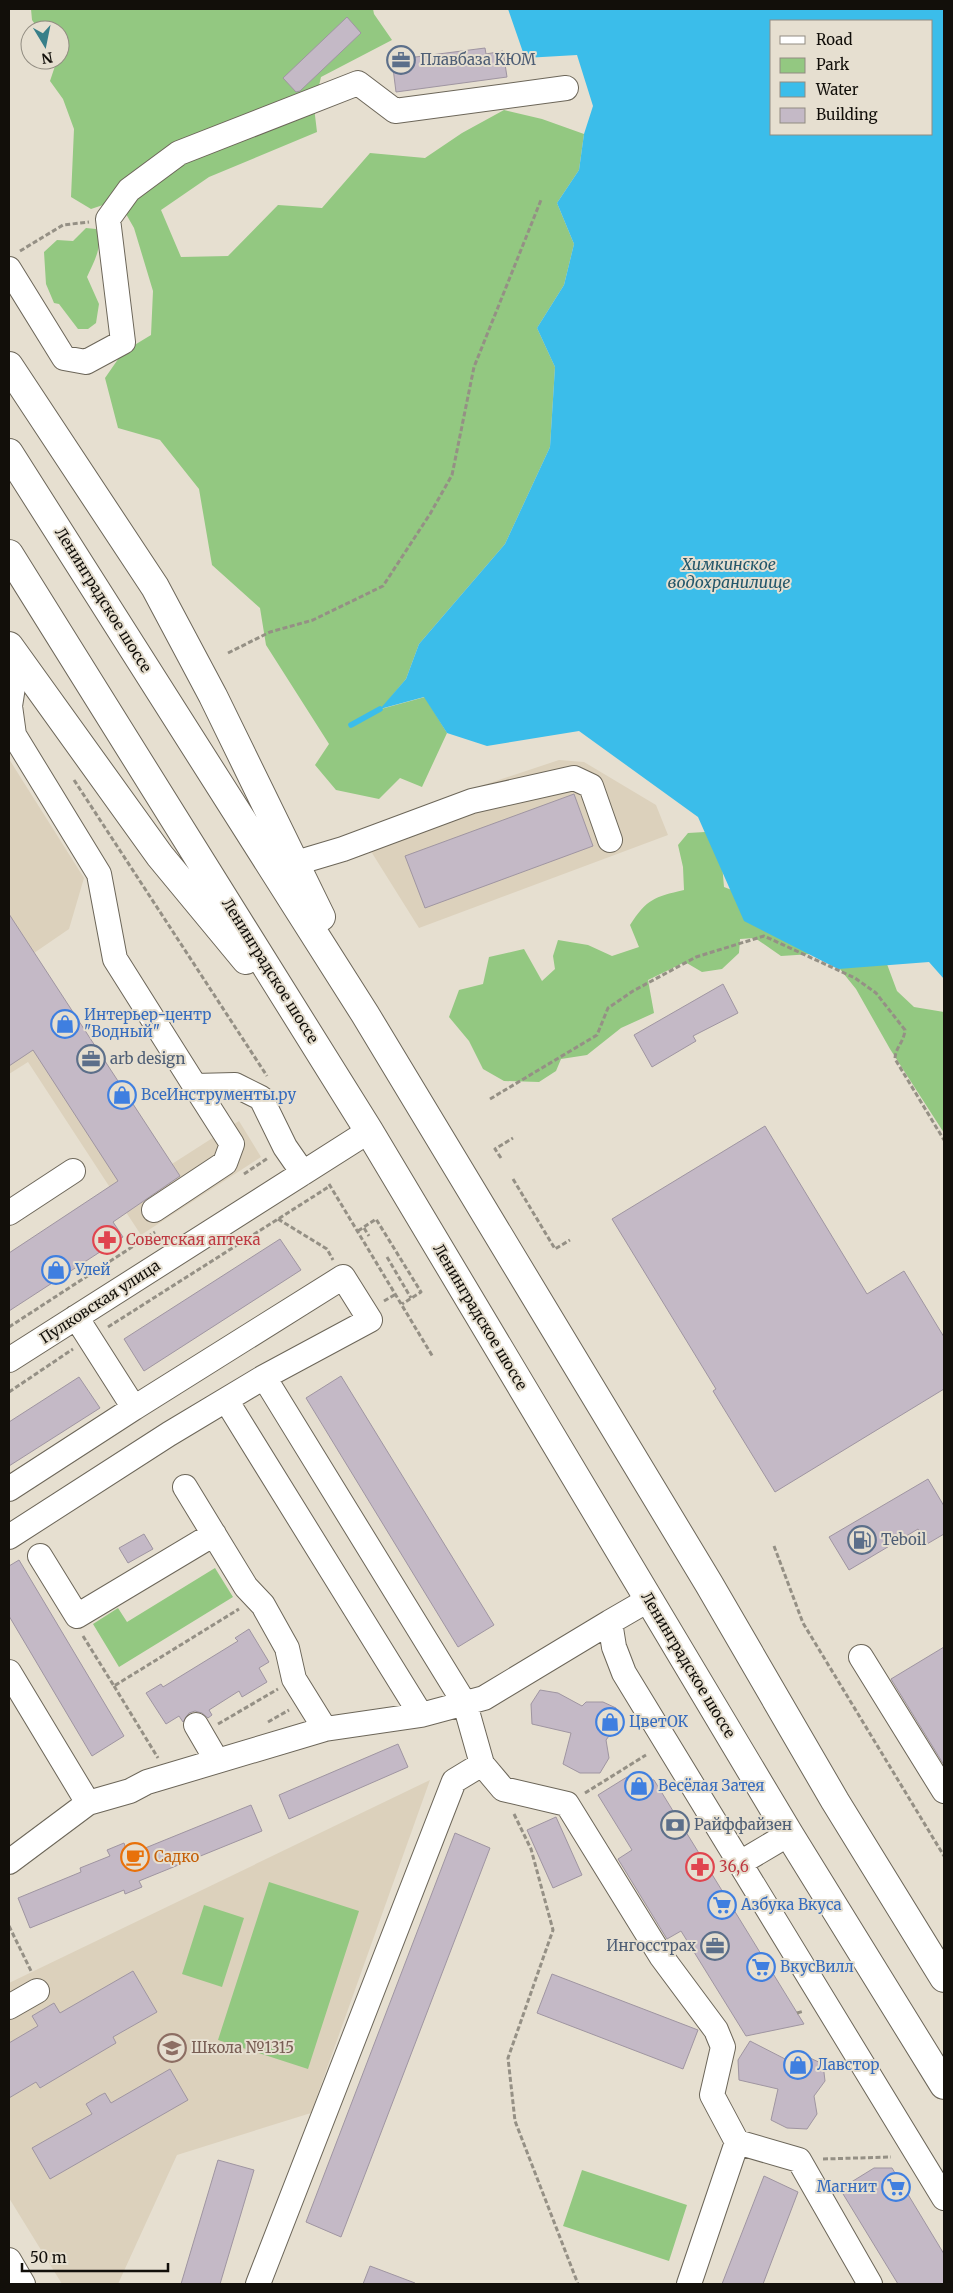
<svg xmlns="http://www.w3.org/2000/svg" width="953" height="2293" viewBox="0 0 953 2293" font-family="Merriweather,serif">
<rect width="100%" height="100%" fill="#e6dfd0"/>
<path fill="#dcd1bc" d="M9 759 84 878 69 929 34 953 172 1164 239 1121 261 1157 141 1235 28 1062 9 1074Z
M559 760 584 762 656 805 668 835 419 928 367 845 446 818 439 800Z
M430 1780 311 2113 177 2155 118 2284H62L9 2198V1983Z"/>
<path fill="#93c881" d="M31 9H373L374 14 392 40 321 77 314 107 317 132 209 177 161 210 181 257 228 256 278 205 322 208 370 153 425 158 462 133 504 110 542 119 584 134 579 170 557 203 574 244 564 285 537 328 555 367 550 447 505 544 419 644 406 679 381 709 425 697 447 733 422 787 400 778 379 799 336 790 315 765 329 744 266 645 260 608 212 565 199 489 160 440 118 428 105 378 123 352 151 335 153 291 134 228 118 200 91 209 71 197 74 129 63 99 50 81 57 60H60V30H39L32 20Z
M86 228 96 229C104 246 94 261 87 277L99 304 96 323 88 329H78L59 304 54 303 46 284 44 252 57 240 73 241Z
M705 832 721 852 724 887 881 948 897 991 914 1007 944 1012V1133L890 1049 856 989 827 953 781 956 755 938 740 939 739 953 722 969 702 972 685 962 648 980 654 1013 621 1028 587 1055 561 1059 556 1071 539 1082 504 1081 483 1069 469 1041 449 1017 459 990 483 984 489 957 524 949 542 981 555 969 553 956 558 940 588 945 612 956 639 947 630 925C647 899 654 897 684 890L683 867 678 845 688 833Z
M215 1568 233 1597 119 1667 93 1624 118 1608 127 1622Z
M269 1882 359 1911 308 2069 218 2040Z
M204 1905 244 1918 222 1987 182 1974Z
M582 2170 687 2205 669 2261 563 2226Z"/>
<path fill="#3bbdea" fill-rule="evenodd" d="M508 9H944V979L929 962 838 969 744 921 698 817 579 731 487 746 447 733 424 697 380 709 406 679 419 644 505 544 550 447 555 367 537 328 564 285 574 244 557 203 579 170 584 134 593 106 577 55 525 58ZM772 21H932V134H772Z"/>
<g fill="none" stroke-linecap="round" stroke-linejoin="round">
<path stroke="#3bbdea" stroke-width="5.5" d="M351 725 380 709"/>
</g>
<path fill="#c4b9c6" stroke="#9f95a1" d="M347 17 361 33 300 91 296 92 283 78Z
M485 48 486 54 503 51 507 77 396 92 392 60Z
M574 794 593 846 425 908 405 856Z
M9 914 180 1176 113 1222 123 1237 9 1311V1253L118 1181 33 1050 9 1066Z
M723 984 738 1013 693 1036 696 1041 652 1067 634 1035Z
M765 1126 867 1294 904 1271 944 1337V1389L775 1492 713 1391 716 1389 612 1219Z
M280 1239 301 1270 144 1371 124 1339Z
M341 1376 494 1625 458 1647 306 1398Z
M79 1377 100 1408 9 1466V1422Z
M928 1479 944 1506V1534L927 1544 918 1529 849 1570 829 1537Z
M144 1534 153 1549 128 1563 119 1548Z
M19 1560 124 1736 92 1756 9 1616V1566Z
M249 1629 269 1662 259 1668 267 1682 242 1697 239 1691 209 1710 212 1715 208 1718 202 1713 195 1711 189 1713 183 1722 179 1716 166 1724 146 1693 161 1684 163 1687 238 1641 235 1638Z
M944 1647V1765L891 1679Z
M540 1690 558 1693 582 1706 586 1702H603L616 1708 617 1725 606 1740 609 1758 600 1773H580L563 1764 571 1733 532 1724 531 1704Z
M398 1744 408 1767 289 1819 279 1795Z
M627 1777 654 1780 804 2024 746 2036 681 1931 667 1939 618 1859 632 1850 598 1795Z
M251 1805 262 1831 139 1881 142 1887 125 1894 124 1890 30 1928 18 1898 81 1872 80 1868 110 1856 107 1850 124 1843 128 1855Z
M556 1817 582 1875 553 1888 527 1830Z
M455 1833 490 1848 341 2237 306 2222Z
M133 1971 157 2012 113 2037 116 2043 40 2088 36 2082 9 2098V2043L38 2026 32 2016 54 2003 60 2013Z
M552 1974 698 2030 683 2069 537 2013Z
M750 2041 789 2061 793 2057 810 2058 823 2064 825 2081 814 2096 817 2114 807 2129 787 2128 771 2120 778 2089 739 2080 738 2060Z
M170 2069 188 2100 50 2179 32 2148 92 2114 86 2104 99 2096 105 2093 111 2103Z
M218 2160 254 2170 220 2284H181Z
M874 2168H892L944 2254V2284H898L840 2189Z
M764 2176 798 2192 763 2284H722Z
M370 2266 415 2283V2284H363Z"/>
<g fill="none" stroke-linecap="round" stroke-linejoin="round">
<defs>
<path id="minor" d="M9 269 64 358 86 362 123 342 108 219 129 190 179 153 358 83 395 111 566 88
M23 668 13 687 10 706 14 735 99 874 115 959 195 1086 235 1085 261 1098 285 1147 303 1173
M296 863 343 849 472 801 574 778 591 786 610 840
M154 1210 225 1163 232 1144 195 1086
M9 1213 73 1171
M9 1360 369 1131
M264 1377 465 1704 482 1764 503 1789 567 1804 661 1956 716 2030 723 2047 712 2095 737 2142 689 2284
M226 1400 421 1715
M185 1487 246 1587 263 1605 287 1648 294 1679 325 1729
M9 1489 134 1408 76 1317
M9 1537 169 1434 264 1377 370 1320 343 1277 134 1408
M40 1556 77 1616 214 1534
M648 1600 610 1622 614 1647 624 1673 944 2198
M861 1657 944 1791
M9 1672 88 1803
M196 1725 217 1761
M9 1862 88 1803 130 1791 147 1782 325 1729 421 1715 484 1698 610 1622
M740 1863 789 1834
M9 2007 37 1991
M737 2142 799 2160 870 2284
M9 2260 23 2284
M258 2284 454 1781 482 1764"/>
<path id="major" d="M9 366 155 587 213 696 321 917
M9 453 365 1014 709 1584 835 1801 944 1978
M9 554 369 1131 789 1834 944 2085
M9 646 160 856 246 960"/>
</defs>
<use href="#minor" stroke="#6c6659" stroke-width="26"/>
<use href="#major" stroke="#6c6659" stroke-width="30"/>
<path stroke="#959085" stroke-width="3" stroke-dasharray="5 2.5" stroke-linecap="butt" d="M20 251 63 225 89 222
M228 653 270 632 313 620 383 586 430 514 452 475 474 367 541 200
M74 780 267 1076
M490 1099 597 1035 608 1008 633 991 696 957 764 936 855 978 876 993 905 1030C904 1042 895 1048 895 1059L944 1140
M501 1158 495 1149 513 1138
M244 1174 268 1158
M513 1179 555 1249 570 1240
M329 1184 433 1357
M278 1219 327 1249 333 1260
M364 1228 369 1236
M358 1231 376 1219 421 1292 402 1304
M387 1257 411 1298
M384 1301 396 1294
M9 1327 155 1232
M108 1327 330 1186
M9 1392 73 1349
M774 1546 803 1623 944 1856
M83 1636 114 1686 239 1609
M114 1686 158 1758
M268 1722 289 1710
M218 1724 278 1689
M585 1793 646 1755
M514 1814 531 1849 553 1930 508 2058 515 2121 578 2284
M9 1926 31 1971
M797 2013 804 2011
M823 2159 891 2157"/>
<use href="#minor" stroke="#fff" stroke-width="24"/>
<use href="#major" stroke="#fff" stroke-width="28"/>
</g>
<defs>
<symbol id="office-ring" viewBox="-11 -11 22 22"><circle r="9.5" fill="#e6dfd0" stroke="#5c6f8a" stroke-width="1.5"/><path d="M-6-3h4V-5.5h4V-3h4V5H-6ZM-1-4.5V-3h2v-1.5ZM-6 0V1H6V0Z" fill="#5c6f8a"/></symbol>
<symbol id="shop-ring" viewBox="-11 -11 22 22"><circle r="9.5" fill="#e6dfd0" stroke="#3f7fe0" stroke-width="1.5"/><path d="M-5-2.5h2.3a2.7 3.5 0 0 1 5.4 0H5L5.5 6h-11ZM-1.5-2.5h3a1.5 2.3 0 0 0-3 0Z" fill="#3f7fe0"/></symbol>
<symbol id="pharmacy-ring" viewBox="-11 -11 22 22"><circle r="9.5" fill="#e6dfd0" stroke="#e0444e" stroke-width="1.5"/><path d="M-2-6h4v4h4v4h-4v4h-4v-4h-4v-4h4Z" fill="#e0444e"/></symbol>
<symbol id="fuel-ring" viewBox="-11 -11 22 22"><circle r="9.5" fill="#e6dfd0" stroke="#5c6f8a" stroke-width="1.5"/><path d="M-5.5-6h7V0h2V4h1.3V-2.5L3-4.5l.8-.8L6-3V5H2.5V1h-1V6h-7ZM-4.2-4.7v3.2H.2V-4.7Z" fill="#5c6f8a"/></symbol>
<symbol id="bank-ring" viewBox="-11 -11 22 22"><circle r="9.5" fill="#e6dfd0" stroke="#5c6f8a" stroke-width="1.5"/><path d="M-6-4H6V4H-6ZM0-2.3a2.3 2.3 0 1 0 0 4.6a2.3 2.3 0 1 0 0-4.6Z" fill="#5c6f8a"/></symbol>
<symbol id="cafe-ring" viewBox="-11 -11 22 22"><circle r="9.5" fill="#e6dfd0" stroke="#e8710a" stroke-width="1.5"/><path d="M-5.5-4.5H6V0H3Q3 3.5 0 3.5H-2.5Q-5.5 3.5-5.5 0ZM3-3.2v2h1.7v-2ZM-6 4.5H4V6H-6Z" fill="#e8710a"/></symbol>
<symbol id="supermarket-ring" viewBox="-11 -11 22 22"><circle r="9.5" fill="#e6dfd0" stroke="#3f7fe0" stroke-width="1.5"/><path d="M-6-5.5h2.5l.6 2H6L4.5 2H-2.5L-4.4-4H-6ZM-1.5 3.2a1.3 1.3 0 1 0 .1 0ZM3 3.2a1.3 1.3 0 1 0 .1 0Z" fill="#3f7fe0"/></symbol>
<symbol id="school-ring" viewBox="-11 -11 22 22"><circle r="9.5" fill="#e6dfd0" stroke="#8d6e63" stroke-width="1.5"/><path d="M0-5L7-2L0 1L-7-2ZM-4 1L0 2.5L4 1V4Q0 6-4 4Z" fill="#8d6e63"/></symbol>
</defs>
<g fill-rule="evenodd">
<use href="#office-ring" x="385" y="44" width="32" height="32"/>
<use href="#shop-ring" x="49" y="1008" width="32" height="32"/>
<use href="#office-ring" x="75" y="1043" width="32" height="32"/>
<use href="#shop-ring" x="106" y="1079" width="32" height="32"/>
<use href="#pharmacy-ring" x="91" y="1224" width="32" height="32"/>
<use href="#shop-ring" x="40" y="1254" width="32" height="32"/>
<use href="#fuel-ring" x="846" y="1524" width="32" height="32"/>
<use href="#shop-ring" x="594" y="1706" width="32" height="32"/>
<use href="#shop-ring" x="623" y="1770" width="32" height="32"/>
<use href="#bank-ring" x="659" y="1809" width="32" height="32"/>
<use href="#cafe-ring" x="119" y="1841" width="32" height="32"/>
<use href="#pharmacy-ring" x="684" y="1851" width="32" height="32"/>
<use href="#supermarket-ring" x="706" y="1889" width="32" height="32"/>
<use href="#office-ring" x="699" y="1930" width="32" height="32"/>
<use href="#supermarket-ring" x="745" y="1951" width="32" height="32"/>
<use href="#school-ring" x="156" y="2032" width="32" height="32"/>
<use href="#shop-ring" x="782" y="2049" width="32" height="32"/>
<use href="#supermarket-ring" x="880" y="2171" width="32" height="32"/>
</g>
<g text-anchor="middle" stroke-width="4" stroke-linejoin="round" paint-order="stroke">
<g font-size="15" fill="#4e5e75" stroke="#e6dfd0" text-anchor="start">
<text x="420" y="65">Плавбаза КЮМ</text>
<text x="110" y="1064">arb design</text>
<text x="881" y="1545">Teboil</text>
<text x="694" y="1830">Райффайзен</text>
<text x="696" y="1951" text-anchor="end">Ингосстрах</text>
</g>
<g font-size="15" fill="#120f0a" stroke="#e6dfd0">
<text transform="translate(103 600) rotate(58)" y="5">Ленинградское шоссе</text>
<text transform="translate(270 971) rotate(58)" y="5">Ленинградское шоссе</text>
<text transform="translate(100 1302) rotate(-33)" y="5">Пулковская улица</text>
<text transform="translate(480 1317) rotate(59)" y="5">Ленинградское шоссе</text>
<text transform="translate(688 1665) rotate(59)" y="5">Ленинградское шоссе</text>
</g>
<g font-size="15" fill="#366cbe" stroke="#e6dfd0" text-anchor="start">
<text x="84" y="1020">Интерьер-центр<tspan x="84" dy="17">"Водный"</tspan></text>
<text x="141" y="1100">ВсеИнструменты.ру</text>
<text x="75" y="1275">Улей</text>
<text x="629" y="1727">ЦветОК</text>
<text x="658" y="1791">Весёлая Затея</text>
<text x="741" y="1910">Азбука Вкуса</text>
<text x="780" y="1972">ВкусВилл</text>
<text x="817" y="2070">Лавстор</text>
<text x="877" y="2192" text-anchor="end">Магнит</text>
</g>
<g font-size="15" fill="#be3a42" stroke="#e6dfd0" text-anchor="start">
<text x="126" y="1245">Советская аптека</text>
<text x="719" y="1872">36,6</text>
</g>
<g font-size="15" fill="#c56008" stroke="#e6dfd0" text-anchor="start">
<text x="154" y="1862">Садко</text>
</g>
<g font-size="15" fill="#785e54" stroke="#e6dfd0" text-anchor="start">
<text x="191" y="2053">Школа №1315</text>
</g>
<g font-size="16" font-style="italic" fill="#24576a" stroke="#e6dfd0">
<text x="729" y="570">Химкинское<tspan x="729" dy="18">водохранилище</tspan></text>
</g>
</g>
<rect width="953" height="2293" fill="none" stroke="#120f0a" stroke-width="20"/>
<rect x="770" y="20" width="162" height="115" fill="#e6dfd0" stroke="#918c81"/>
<rect x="780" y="36" width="25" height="8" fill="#ffffff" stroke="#918c81"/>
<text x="816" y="45" font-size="15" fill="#120f0a">Road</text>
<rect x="780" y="58" width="25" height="15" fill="#93c881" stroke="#918c81"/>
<text x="816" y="70" font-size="15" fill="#120f0a">Park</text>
<rect x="780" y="82" width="25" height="15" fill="#3bbdea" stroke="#918c81"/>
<text x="816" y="95" font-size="15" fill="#120f0a">Water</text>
<rect x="780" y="108" width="25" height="15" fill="#c4b9c6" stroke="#918c81"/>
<text x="816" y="120" font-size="15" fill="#120f0a">Building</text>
<g transform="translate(45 45) rotate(170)"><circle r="24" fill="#e6dfd0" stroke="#918c81"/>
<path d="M0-4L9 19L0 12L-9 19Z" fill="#387f89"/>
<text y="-8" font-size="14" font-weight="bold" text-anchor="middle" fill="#120f0a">N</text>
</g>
<path d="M22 2263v8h146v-8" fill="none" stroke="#120f0a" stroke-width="2.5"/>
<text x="30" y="2263" font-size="15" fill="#120f0a" stroke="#e6dfd0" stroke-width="4" paint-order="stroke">50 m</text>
</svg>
